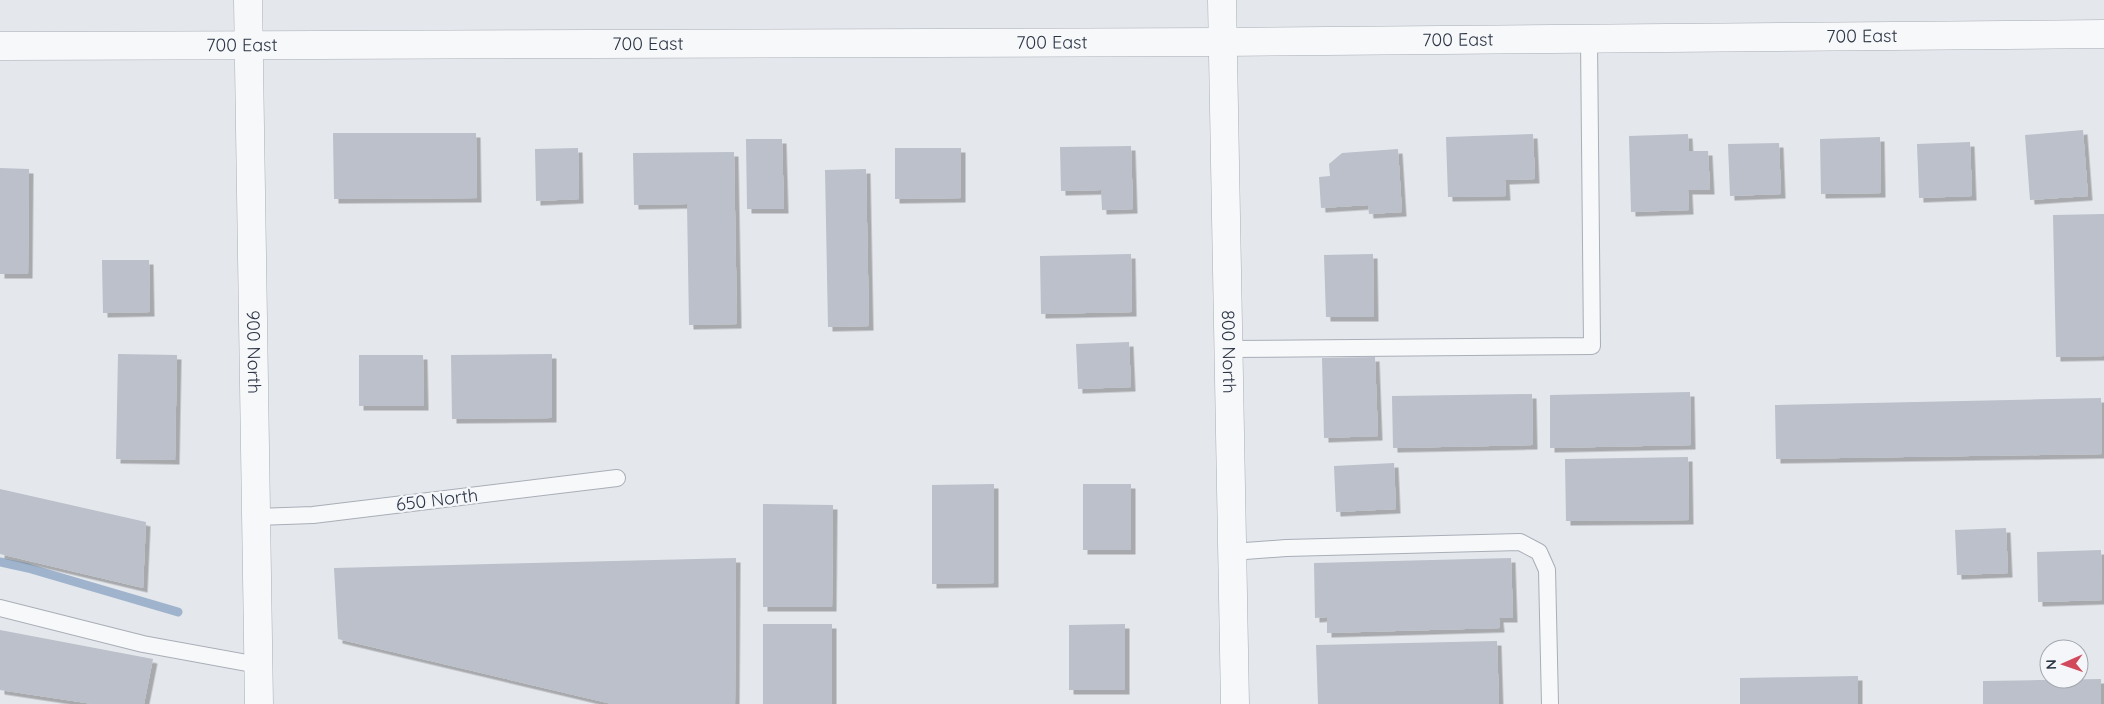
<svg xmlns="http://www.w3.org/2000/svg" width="2104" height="704" viewBox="0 0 2104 704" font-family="Quicksand,sans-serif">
<defs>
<filter id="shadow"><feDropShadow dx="4.5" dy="4.5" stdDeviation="0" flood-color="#0004"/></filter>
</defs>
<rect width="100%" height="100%" fill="#e4e7ec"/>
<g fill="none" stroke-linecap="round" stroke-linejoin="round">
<path stroke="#9fb4cc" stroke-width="9" d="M0 562 28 568 178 612"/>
</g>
<path fill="#bbc0ca" filter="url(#shadow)" d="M2083 130 2088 196 2030 200 2025 135Z
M333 133H476L477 198 334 199Z
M1533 134 1535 179 1505 180 1506 196 1448 197 1446 137Z
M1688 134 1689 151H1708L1710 190H1688L1689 210 1631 212 1629 136Z
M1880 137 1881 193 1821 194 1820 139Z
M746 139H782L784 209H747Z
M1970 142 1972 196 1919 198 1917 144Z
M1779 143 1781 194 1730 196 1728 144Z
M1131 146 1133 209 1102 210 1101 190 1061 191 1060 147Z
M578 148 579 199 536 201 535 149Z
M895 148H961V198L895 199Z
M1398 149 1402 212 1369 214 1368 205 1321 208 1319 177 1330 176 1329 164 1342 153Z
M734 152 737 324 689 325 687 204 634 205 633 153Z
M0 168 29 169 28 274H0Z
M866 169 869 326 828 327 825 170Z
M2104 214V356L2056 357 2053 215Z
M1131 254 1132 312 1041 314 1040 256Z
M1373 254 1374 317H1326L1324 255Z
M102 260H149L150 312 103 313Z
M1129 342 1131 387 1078 389 1076 344Z
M118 354 177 355 175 460 116 459Z
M552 354V418L452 419 451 355Z
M359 355H423L424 406H359Z
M1375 357 1378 436 1324 438 1322 358Z
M1690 392 1691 445 1550 448V395Z
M1532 394 1533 445 1393 448 1392 396Z
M2101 398 2102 454 1776 459 1775 405Z
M1688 457 1689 520 1566 521 1565 459Z
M1394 463 1396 509 1336 512 1334 466Z
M994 484V583L932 584V485Z
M1083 484H1131V550H1083Z
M0 489 146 522 143 588 0 554Z
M763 504 833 505 832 607H763Z
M2006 528 2008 573 1957 575 1955 530Z
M2101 550 2102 600 2038 602 2037 552Z
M736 558 735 704H612L338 639 334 568Z
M1511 558 1513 618H1499L1500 628 1327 633V617L1315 618 1314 563Z
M763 624H832V704H763Z
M1125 624V690H1069V625Z
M0 630 153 659 144 704H93L0 690Z
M1497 641 1499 704H1318L1316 645Z
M1858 676V704H1740V678Z
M2101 679V704H1983V681Z"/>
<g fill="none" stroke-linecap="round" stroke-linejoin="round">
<defs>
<path id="lane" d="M1228 349 1592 346 1589 40
M256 517 313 515 617 478
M1232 552 1286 548 1520 542 1539 552 1547 570 1550 704
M0 608 143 644 258 665"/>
<g id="street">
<path id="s1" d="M248 0 259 704"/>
<path id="s2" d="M1222 0 1235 704"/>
<path id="s3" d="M0 46 1222 42 2104 34"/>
</g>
</defs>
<use href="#lane" stroke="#a9aeb7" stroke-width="18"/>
<use href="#street" stroke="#a9aeb7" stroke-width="29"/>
<use href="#lane" stroke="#f7f8fa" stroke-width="16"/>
<use href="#street" stroke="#f7f8fa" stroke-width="28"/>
</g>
<g text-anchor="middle" stroke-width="4.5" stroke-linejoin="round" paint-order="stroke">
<g font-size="18" fill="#2b3445" stroke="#f4f6f9">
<text dy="6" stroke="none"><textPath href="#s3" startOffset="1862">700 East</textPath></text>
<text dy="6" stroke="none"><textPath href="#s3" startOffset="1458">700 East</textPath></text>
<text dy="6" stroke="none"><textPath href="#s3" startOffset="1052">700 East</textPath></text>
<text dy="6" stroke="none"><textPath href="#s3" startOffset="242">700 East</textPath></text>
<text dy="6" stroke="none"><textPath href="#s3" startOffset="648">700 East</textPath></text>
<text dy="6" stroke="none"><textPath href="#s1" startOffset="352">900 North</textPath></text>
<text dy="6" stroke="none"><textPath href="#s2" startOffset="352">800 North</textPath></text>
<text transform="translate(437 500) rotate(-7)" y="6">650 North</text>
</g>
</g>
<g transform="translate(2064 664) rotate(268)"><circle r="24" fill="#f4f6f9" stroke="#a4a8b1"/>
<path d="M0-4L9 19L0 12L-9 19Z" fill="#d1495b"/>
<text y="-8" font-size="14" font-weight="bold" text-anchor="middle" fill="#2b3445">N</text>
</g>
</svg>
